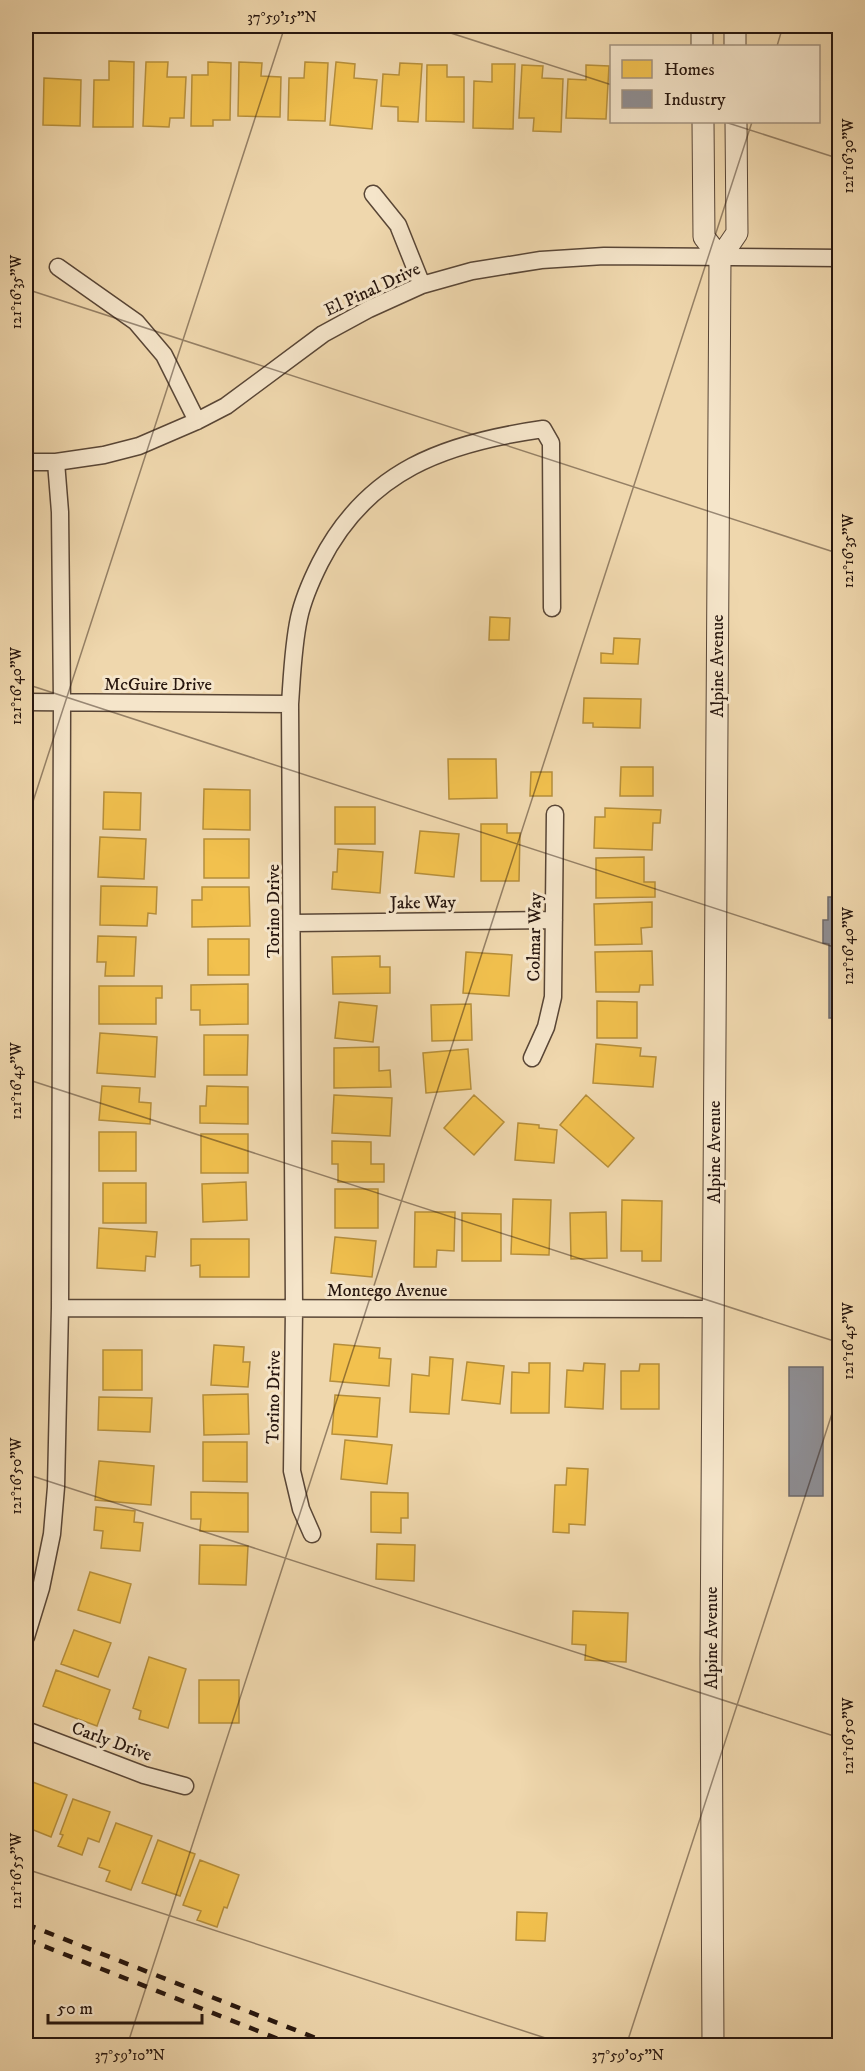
<svg xmlns="http://www.w3.org/2000/svg" width="865" height="2071" viewBox="0 0 865 2071" font-family="'IM FELL DW Pica',serif">
<rect width="100%" height="100%" fill="#efd7ad"/>
<filter id="stains"><feTurbulence type="fractalNoise" baseFrequency=".00333" numOctaves="4"/><feColorMatrix values="0 0 0 0 .2 0 0 0 0 .09 0 0 0 0 .02 0 0 0 .5 -.17"/></filter>
<radialGradient id="worn" r=".72"><stop offset=".6" stop-color="#630" stop-opacity="0"/><stop offset="1" stop-color="#630" stop-opacity=".3"/></radialGradient>
<path fill="#f2c14e" stroke="#b58e3b" stroke-width="1.5" d="M109 61 134 62 133 127H93L94 80H109Z
M146 62H168L167 77H186L184 118H170L169 127 143 126Z
M208 62 231 63 230 120H213V126H191L192 75H208Z
M239 62 262 63 261 76 281 77 280 117 238 116Z
M305 62 328 63 325 121 288 120 289 78H304Z
M336 62 355 64 354 78 377 80 372 129 330 125Z
M400 63 422 64 418 122 398 121V107L381 106 383 74 399 75Z
M492 64H515L513 129 473 128 474 81 492 82Z
M427 65H447V77H464V122L426 121Z
M522 65 543 66 542 78 563 79 561 132 533 131 534 118H519Z
M586 65 609 66 606 119 566 118 568 79 586 80Z
M44 78 81 80 80 126 43 125Z
M490 617 510 618 509 640H489Z
M614 638 640 639 638 664 601 663V653L613 654Z
M584 698 641 699 640 728 593 727V723H583Z
M448 759H496L497 798 449 799Z
M621 767H653V796H620Z
M531 772H552V796H530Z
M204 789 250 790V830L203 829Z
M104 792 141 793 140 830 103 829Z
M335 807H375V844H335Z
M605 808 661 810 660 823H653L652 850 594 848 595 817H605Z
M481 824H507V833H520L519 881H481Z
M420 831 459 834 454 877 415 873Z
M100 837 146 839 144 879 98 877Z
M204 839H249V878H204Z
M338 849 383 852 380 893 332 889 333 872H337Z
M644 857V882H655V897L596 898V858Z
M101 886 157 887 156 914 148 913 147 926 100 925Z
M202 887H249L250 926 192 927V900H202Z
M652 902V927L641 928 642 944 595 945 594 904Z
M98 936 136 937 134 976H105L106 962H97Z
M208 939H249V975H208Z
M652 951 653 985H640L639 992H596L595 952Z
M466 952 512 955 509 996 463 993Z
M380 956V967H390V993L333 994 332 957Z
M248 984V1024L200 1025V1010H191V985Z
M99 986H162V998H156V1024H99Z
M597 1001 637 1002V1038H597Z
M339 1002 377 1006 373 1042 335 1038Z
M471 1004 472 1040 432 1041 431 1005Z
M100 1033 157 1037 155 1077 97 1073Z
M204 1035H248L247 1075H204Z
M596 1044 641 1048 640 1056 656 1057 653 1087 593 1083Z
M379 1047V1071L390 1070 391 1087 334 1088V1048Z
M468 1049 471 1089 426 1093 423 1053Z
M102 1086 140 1088 139 1102 151 1103 150 1124 99 1120Z
M207 1086 248 1087V1124L200 1123V1106H206Z
M334 1095 392 1098 390 1136 332 1133Z
M474 1095 504 1122 474 1155 444 1128Z
M586 1095 634 1138 608 1167 560 1125Z
M518 1123 539 1125V1128L557 1130 554 1163 515 1160Z
M99 1132H136V1171H99Z
M201 1134H248V1173H201Z
M332 1141 371 1142V1164H384V1182H338V1164H332Z
M246 1182 247 1220 203 1222 202 1184Z
M103 1183H146V1223H103Z
M335 1189H378V1228H335Z
M513 1199 551 1200 549 1255 511 1254Z
M622 1200 662 1201 661 1261H642V1251H621Z
M415 1212H455L454 1251 437 1250 436 1267H414Z
M606 1212 607 1258 571 1259 570 1213Z
M462 1213 501 1214V1261H462Z
M99 1228 157 1232 155 1257 146 1256 145 1271 97 1268Z
M335 1237 376 1241 372 1277 331 1273Z
M191 1239H249V1277H200V1265L191 1266Z
M334 1344 380 1348 379 1358 391 1359 389 1386 330 1381Z
M214 1345 244 1347 243 1362H250L248 1387 211 1385Z
M103 1350H142V1390H103Z
M430 1357 453 1359 449 1414 410 1412 412 1374 429 1376Z
M467 1362 504 1366 500 1404 462 1400Z
M529 1363H550L549 1413H511L512 1372 529 1373Z
M584 1363 605 1364 603 1409 565 1407 567 1370 583 1371Z
M640 1364H659V1409H621V1371H639Z
M248 1394 249 1434 204 1435 203 1395Z
M335 1395 380 1398 377 1437 332 1434Z
M99 1397 152 1398 150 1432 98 1430Z
M345 1440 392 1445 387 1484 341 1479Z
M203 1442H247V1482L203 1481Z
M99 1461 154 1466 151 1505 95 1500Z
M567 1468 588 1469 585 1525 569 1524V1533L553 1532 555 1485H566Z
M191 1492 248 1493V1532L200 1531 201 1519H191Z
M371 1492 408 1493V1518H401V1533L371 1532Z
M96 1507 135 1511 134 1522 143 1523 140 1551 101 1548 103 1531 94 1530Z
M377 1544 415 1545 414 1581 376 1579Z
M200 1545 248 1546 246 1585 199 1584Z
M90 1572 131 1584 120 1623 78 1610Z
M573 1611 628 1613 626 1662 585 1660 586 1645 572 1644Z
M74 1630 111 1643 98 1677 61 1664Z
M149 1657 186 1669 168 1728 139 1719 141 1711 133 1708Z
M56 1670 110 1690 97 1726 43 1706Z
M199 1680H239V1723H199Z
M30 1781 67 1795 51 1837 26 1827V1793Z
M73 1799 110 1812 99 1842 88 1838 82 1855 58 1846 63 1835 60 1834Z
M116 1823 152 1836 131 1890 106 1881 110 1871 99 1867Z
M158 1840 195 1854 180 1896 142 1883Z
M200 1860 239 1875 227 1908 224 1907 217 1927 197 1920 201 1911 183 1905Z
M517 1912 547 1913 545 1941 516 1940Z"/>
<path fill="#8d8d92" stroke="#6e696a" stroke-width="1.5" d="M828 897H840V1018H829V944L823 943V920H828Z
M789 1367H823V1496H789Z"/>
<g fill="none" stroke-linecap="round" stroke-linejoin="round">
<defs>
<path id="minor" d="M373 194 398 225 422 285
M58 267 136 322 164 355 197 421
M26 462H56L104 455 139 446 197 421 226 406 323 334 369 309 422 285 472 271 541 260 604 256 840 258
M26 702 290 704
M293 923 554 920
M532 1058 546 1027 553 997 555 814
M60 1308 713 1309
M312 1534 301 1509 292 1471 294 1309 290 704C292 676 293 646 299 618 303 599 311 581 320 563 367 470 445 443 543 429L551 443 552 608
M26 1637 41 1588 52 1534 56 1487 60 1308 62 703 60 512 56 462
M26 1730 144 1775 185 1786"/>
<path id="tertiary" d="M702 26V46
M735 26V46
M703 122 704 237 720 258
M713 2046 711 1660 720 258 737 233 736 122"/>
</defs>
<use href="#minor" stroke="#594636" stroke-width="19"/>
<use href="#tertiary" stroke="#594636" stroke-width="23"/>
<use href="#minor" stroke="#f5e5ca" stroke-width="16"/>
<use href="#tertiary" stroke="#f5e5ca" stroke-width="21"/>
<path stroke="#27160e" stroke-width="4.5" stroke-dasharray="10 10" stroke-linecap="butt" d="M26 1924 336 2046
M26 1939 296 2046"/>
</g>
<path fill="none" stroke="#27160e" stroke-width="1.5" stroke-opacity="0.45" d="M429 26 612 85M777 46 783 26M725 122 840 159M26 289 840 554M26 684 840 949M26 823 285 26M26 1079 840 1343M26 1474 840 1738M26 1869 570 2046M127 2046 752 122M626 2046 840 1389"/>
<g text-anchor="middle" stroke-width="6" stroke-linejoin="round" paint-order="stroke">
<g font-size="18" fill="#27160e" stroke="#f5e5ca">
<text transform="translate(372 289) rotate(-25)" y="6">El Pinal Drive</text>
<text transform="translate(717 666) rotate(-90)" y="6">Alpine Avenue</text>
<text x="158" y="690">McGuire Drive</text>
<text transform="translate(423 902) rotate(-1)" y="6">Jake Way</text>
<text transform="translate(273 911) rotate(-90)" y="6">Torino Drive</text>
<text transform="translate(534 937) rotate(-89)" y="6">Colmar Way</text>
<text transform="translate(714 1152) rotate(-90)" y="6">Alpine Avenue</text>
<text x="387" y="1296">Montego Avenue</text>
<text transform="translate(273 1397) rotate(-89)" y="6">Torino Drive</text>
<text transform="translate(711 1638) rotate(-90)" y="6">Alpine Avenue</text>
<text transform="translate(112 1741) rotate(20)" y="6">Carly Drive</text>
</g>
</g>
<rect width="865" height="2071" fill="none" stroke="#efd7ad" stroke-width="66"/>
<rect x="610" y="45" width="210" height="78" fill="#f5e5ca" stroke="#a3927f" stroke-width="1.5"/>
<rect x="622" y="60" width="30" height="18" fill="#f2c14e" stroke="#a3927f" stroke-width="1.5"/>
<text x="664" y="75" font-size="18" fill="#27160e">Homes</text>
<rect x="622" y="90" width="30" height="18" fill="#8d8d92" stroke="#a3927f" stroke-width="1.5"/>
<text x="664" y="105" font-size="18" fill="#27160e">Industry</text>
<path d="M48 2014v9h154v-9" fill="none" stroke="#27160e" stroke-width="3"/>
<text x="57" y="2014" font-size="18" fill="#27160e" stroke="#f5e5ca" stroke-width="4.5" paint-order="stroke">50 m</text>
<rect x="33" y="33" width="799" height="2005" fill="none" stroke="#27160e" stroke-width="2"/>
<g font-size="15" text-anchor="middle" fill="#27160e">
<text x="282" y="22">37°59'15"N</text>
<text transform="translate(848 156) rotate(-90)" y="5">121°16'30"W</text>
<text transform="translate(16 292) rotate(-90)" y="5">121°16'35"W</text>
<text transform="translate(848 551) rotate(-90)" y="5">121°16'35"W</text>
<text transform="translate(16 686) rotate(-90)" y="5">121°16'40"W</text>
<text transform="translate(848 946) rotate(-90)" y="5">121°16'40"W</text>
<text transform="translate(16 1081) rotate(-90)" y="5">121°16'45"W</text>
<text transform="translate(848 1341) rotate(-90)" y="5">121°16'45"W</text>
<text transform="translate(16 1476) rotate(-90)" y="5">121°16'50"W</text>
<text transform="translate(848 1736) rotate(-90)" y="5">121°16'50"W</text>
<text transform="translate(16 1871) rotate(-90)" y="5">121°16'55"W</text>
<text x="130" y="2060">37°59'10"N</text>
<text x="628" y="2060">37°59'05"N</text>
</g>
<rect width="100%" height="100%" filter="url(#stains)"/>
<rect width="100%" height="100%" fill="url(#worn)"/>
</svg>
